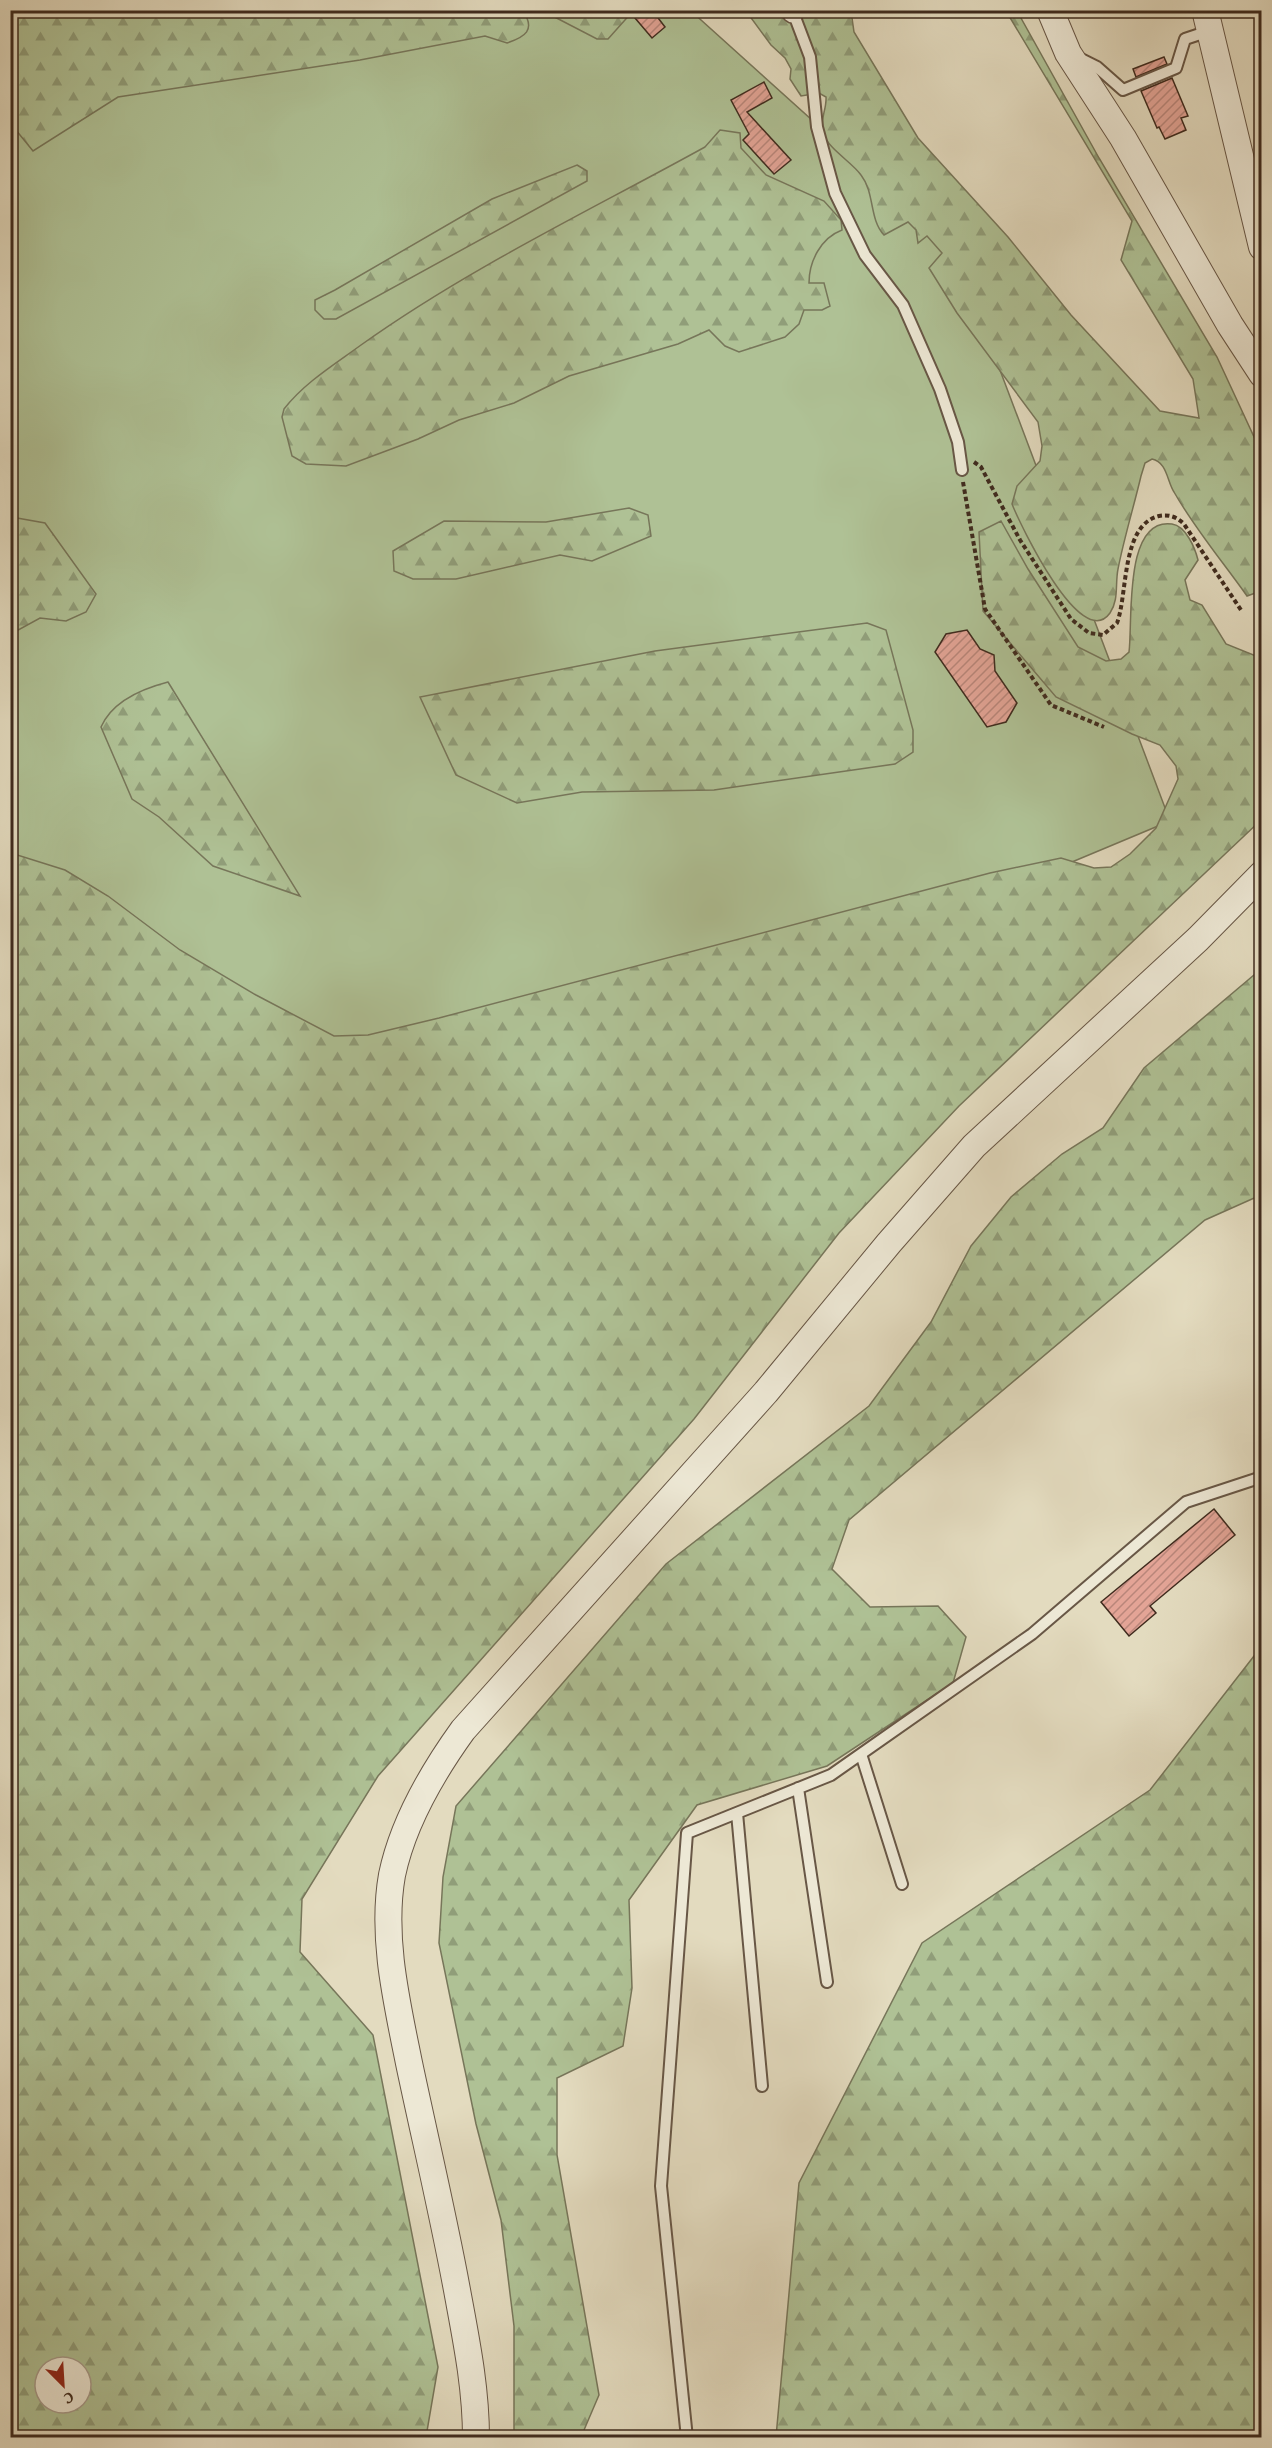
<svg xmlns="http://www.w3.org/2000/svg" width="1272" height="2448" viewBox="0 0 1272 2448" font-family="'Gentium Book Plus',serif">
<defs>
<pattern id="forest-firs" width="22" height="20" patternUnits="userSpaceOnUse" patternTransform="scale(1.5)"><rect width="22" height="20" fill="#afc195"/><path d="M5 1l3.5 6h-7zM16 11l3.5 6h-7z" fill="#909d79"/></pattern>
<pattern id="building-hatch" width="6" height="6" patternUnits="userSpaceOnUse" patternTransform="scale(1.5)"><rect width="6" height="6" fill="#e3a496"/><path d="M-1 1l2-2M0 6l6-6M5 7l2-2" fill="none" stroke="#b9867a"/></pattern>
</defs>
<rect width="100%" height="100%" fill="#e3dbbf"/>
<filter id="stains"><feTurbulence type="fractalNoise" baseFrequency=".00333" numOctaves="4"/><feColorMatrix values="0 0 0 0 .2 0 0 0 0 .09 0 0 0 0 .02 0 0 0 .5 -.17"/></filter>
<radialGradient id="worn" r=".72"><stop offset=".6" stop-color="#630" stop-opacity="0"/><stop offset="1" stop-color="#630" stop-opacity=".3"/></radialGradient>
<path fill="#afc195" stroke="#77765a" stroke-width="1.5" d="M127 10 691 11 954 248 1170 821 447 1123 11 940 10 38Z"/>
<path fill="url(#forest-firs)" stroke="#77765a" stroke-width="1.5" fill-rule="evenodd" d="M523 11C536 30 525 37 507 43L485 36 360 60 118 97 33 151 11 124V11Z
M543 11H633L608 39H597Z
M746 11H851L854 32 918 138 1008 237 1071 315 1160 411 1199 418 1193 379 1121 260 1132 221 1006 11H1017L1099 158 1217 357 1261 452V591L1247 596C1223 562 1195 529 1174 492 1167 481 1167 462 1152 459L1145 463 1141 476C1134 506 1124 538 1118 569 1115 584 1119 600 1110 613 1081 653 1020 524 1012 504L1017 486 1040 461 1042 446 1038 422 957 313 929 268 942 253 927 236 918 243 916 230 908 222 884 235C869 219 875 193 861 175 851 161 829 150 823 133 819 121 827 109 826 97L819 93 801 96 790 79 791 69 785 58 771 45Z
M720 130 740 133 741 148 766 175 824 201 841 220 842 230C821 238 809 261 809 283H824L830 306 822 310H804L799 324 785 337 739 352 725 346 709 330 678 344 569 376 514 403 459 420 418 439 346 466 306 464 292 456 282 417 284 409C304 383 335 364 361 345 469 268 589 211 705 147Z
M577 165 587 171V181L336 319H324L315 310V300L335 290 492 199Z
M629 508 648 515 651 536 592 561 560 555 456 579H413L394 571 393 551 444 521 546 522Z
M17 518 45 523 96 594 86 612 66 621 40 618 11 634V521Z
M1001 521 1028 569 1078 647 1106 661 1121 659 1129 652C1133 622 1123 517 1172 524 1186 526 1195 548 1198 560L1185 580 1190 600 1202 605 1226 644 1261 658V820L959 1106 839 1233 694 1419 378 1776 302 1899 300 1952 373 2035 438 2367 426 2437H11V853L65 870 108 896 180 950 256 995 334 1036 368 1035 439 1018 990 873 1061 858 1094 868 1111 867 1130 854 1156 828 1178 779 1176 766 1160 745 1132 734 1056 697 983 611 979 532ZM45 2367H81V2403H45Z
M867 623 886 630 913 730V752L895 764 714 790 582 792 517 803 456 775 420 697 655 651Z
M168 682 300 896 213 866 159 817 132 799 101 727C112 702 141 689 168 682Z
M1261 969V1195L1205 1220 849 1520 832 1569 870 1607 938 1606 966 1637 953 1683 827 1766 697 1805 629 1900 632 1988 623 2046 557 2078V2155L599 2395 581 2437H514V2326L501 2220 476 2124 439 1943 443 1877 456 1806 666 1564 869 1406 931 1322 971 1246 1011 1197 1062 1154 1103 1128 1144 1068Z
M1261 1647V2437H776L799 2183 922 1943 1150 1790Z"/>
<path fill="url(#building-hatch)" stroke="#3f2b1e" stroke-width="1.5" d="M644 10H652L665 27 652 38 635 18Z
M1164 57 1167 64 1136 77 1133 69Z
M1172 78 1188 116 1181 118 1186 130 1165 139 1159 127 1157 128 1141 91Z
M764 82 772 98 747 112 791 160 774 174 743 140 749 134 731 100Z
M967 630 980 649 994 655 995 671 1017 703 1006 722 987 727 935 652 946 634Z
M1214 1509 1235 1535 1150 1606 1156 1613 1129 1636 1101 1602Z"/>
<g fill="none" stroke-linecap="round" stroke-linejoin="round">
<defs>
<path id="service" d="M793 12 810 57 817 127 835 193 865 255 903 305 940 389 958 442 962 470
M1079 58 1097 67 1123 90 1176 68 1185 39 1209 31
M861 1754 902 1884
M798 1788 827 1982
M737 1813 762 2086
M687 2438 661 2186 687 1833 831 1775 1032 1634 1186 1502 1262 1477"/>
<path id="minor" d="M793 10V12"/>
<path id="tertiary" d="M1050 10 1068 53 1123 138 1230 325 1262 374
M1205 10 1262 247
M476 2438C476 2387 466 2339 457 2290 443 2214 425 2139 409 2063 397 2003 381 1937 392 1875 403 1822 432 1773 463 1730L766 1392 889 1243 974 1146 1198 939 1262 874"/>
</defs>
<use href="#service" stroke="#685746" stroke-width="14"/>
<use href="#minor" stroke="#685746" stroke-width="24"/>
<use href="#tertiary" stroke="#685746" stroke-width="28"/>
<path stroke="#3f2b1e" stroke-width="4" stroke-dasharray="4.5 3" stroke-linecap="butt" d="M974 462 981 467 1020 540 1071 619 1089 633 1103 635 1117 623C1128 594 1121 525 1159 516 1169 514 1177 517 1184 524L1241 610
M963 482 985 609 1051 705 1104 727"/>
<use href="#service" stroke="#ede8d5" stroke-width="10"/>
<use href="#minor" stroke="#ede8d5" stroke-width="21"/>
<use href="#tertiary" stroke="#ede8d5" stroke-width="26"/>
</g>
<rect width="1272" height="2448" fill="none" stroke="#e3dbbf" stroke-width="36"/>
<rect x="12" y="12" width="1248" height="2424" fill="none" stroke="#3f2b1e" stroke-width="3"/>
<rect x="18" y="18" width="1236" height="2412" fill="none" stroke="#3f2b1e" stroke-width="1.5"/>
<g transform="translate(63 2385) rotate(156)"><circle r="28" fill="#ede8d5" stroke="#a79c8c" stroke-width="1.5"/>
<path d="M0-4.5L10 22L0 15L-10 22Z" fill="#8f2418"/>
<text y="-9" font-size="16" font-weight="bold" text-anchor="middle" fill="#3f2b1e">С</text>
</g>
<rect width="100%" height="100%" filter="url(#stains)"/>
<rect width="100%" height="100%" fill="url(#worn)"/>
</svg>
